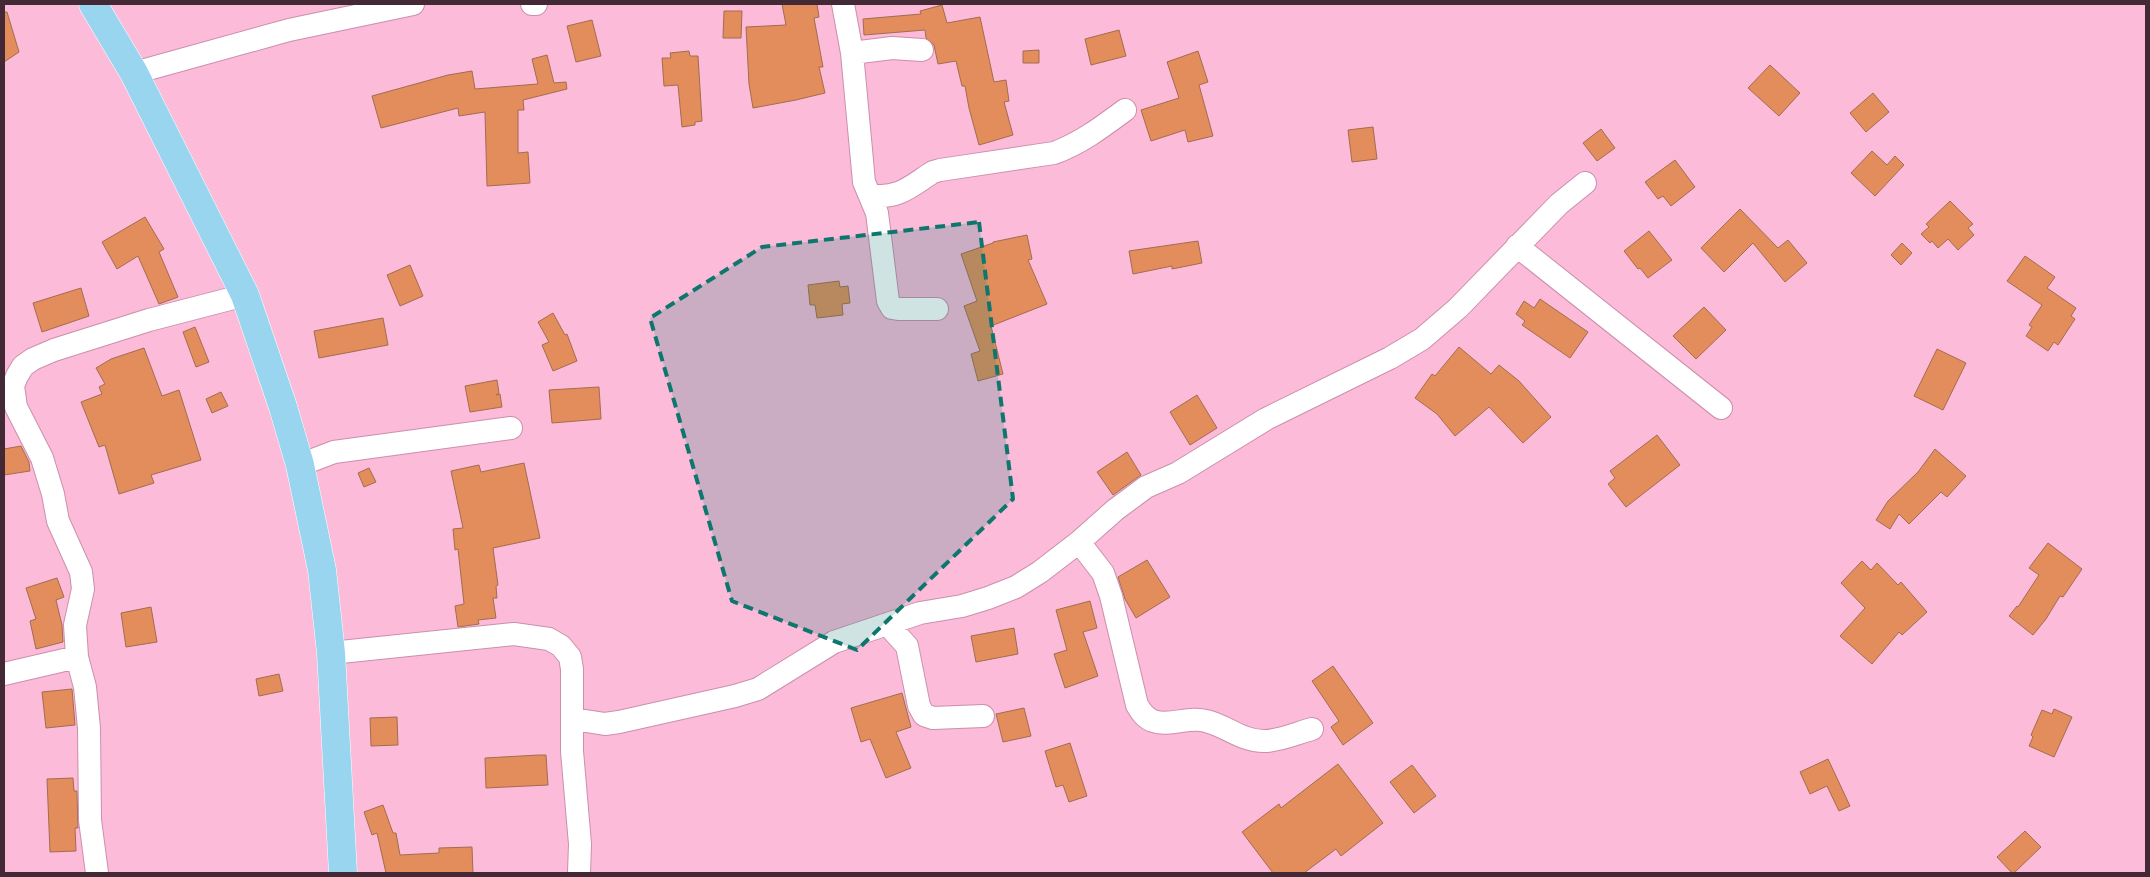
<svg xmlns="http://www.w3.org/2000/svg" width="2150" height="877" viewBox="0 0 2150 877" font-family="'Archivo Narrow',sans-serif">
<rect width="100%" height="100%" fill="#fbbbd9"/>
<path fill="#e38c5c" stroke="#a36c4f" d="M782 4H817L819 17 814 18 823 67H819L825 93 796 100 753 108 749 84 746 27 786 25Z
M942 5 947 23 980 17 994 82 1006 80 1009 101 1004 102 1013 135 979 145 969 108 965 86H962L956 61 938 64 934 45 926 38 925 30 864 35 863 19 921 14 920 11Z
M724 11H742L741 38H723Z
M4 12H7L19 52 4 62Z
M592 20 601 56 576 62 567 26Z
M1119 30 1126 56 1091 65 1085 39Z
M1039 50V63H1023V51Z
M689 51 690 56H698L702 121 695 122V125L682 127 678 85 664 86 662 58H671L670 53Z
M1198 51 1208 82 1199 85 1213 136 1188 142 1185 130 1151 141 1141 110 1179 98 1167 62Z
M547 55 554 83 566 82 567 89 523 100 524 110H518V153L528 152 530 183 487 186 485 112 459 116 458 108 381 128 372 96 448 75 472 71 475 89 538 84 532 59Z
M1770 65 1800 93 1779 116 1748 88Z
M1873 93 1889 112 1866 132 1850 113Z
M1373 127 1377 159 1352 162 1348 130Z
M1601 129 1615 148 1597 161 1583 143Z
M1872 151 1887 165 1895 156 1904 165 1875 196 1851 173Z
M1675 160 1695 187 1671 206 1663 196 1658 199 1645 182Z
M1950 201 1973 224 1968 228 1974 235 1958 250 1948 239 1938 248 1932 241 1930 243 1921 234 1929 227 1926 224Z
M1740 209 1778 248 1788 240 1807 263 1785 282 1753 243 1724 272 1701 248Z
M145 217 164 249 159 252 178 297 159 304 138 256 117 269 102 242Z
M1649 231 1672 260 1648 278 1640 268 1638 269 1624 251Z
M1027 235 1032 259 1028 260 1047 304 991 326 1003 374 978 381 971 354 980 351 964 306 977 301 961 254 993 243V242Z
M1198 241 1202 263 1172 269V266L1133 274 1129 251Z
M1902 243 1912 253 1901 265 1891 255Z
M2025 256 2055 277 2047 288 2076 308 2071 316 2075 319 2058 345 2054 342 2048 351 2026 336 2032 327 2029 325 2042 305 2007 281Z
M410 265 423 296 400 306 387 275Z
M839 281 840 287 848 286 850 303 842 304 843 315 817 318 815 305H810L808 285Z
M81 288 89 316 42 332 33 303Z
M1540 299 1588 332 1570 358 1522 325 1525 321 1516 314 1524 301 1534 308Z
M1704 307 1726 330 1696 359 1673 336Z
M553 313 565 335 567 334 577 361 553 371 542 345 549 342 538 322Z
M383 318 388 345 319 358 314 331Z
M195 327 209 362 196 367 183 332Z
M1459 347 1491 374 1499 365 1519 381 1551 417 1523 443 1489 407 1455 436 1437 414 1415 398 1432 374 1435 376Z
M144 348 162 396 179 390 201 460 151 475 154 483 119 494 105 445 99 447 81 402 102 394 99 387 105 384 96 368 111 359Z
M1937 349 1966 363 1943 410 1914 396Z
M497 380 499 393 496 395 500 394 502 407 470 412 465 386Z
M599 387 601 419 552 423 549 390Z
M221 392 228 406 212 413 206 399Z
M1197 395 1217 428 1190 445 1170 412Z
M1657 435 1680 465 1626 507 1608 484 1615 478 1610 471Z
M21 446 29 462 30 471 4 475V449Z
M1935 449 1966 476 1947 497 1941 492 1909 524 1899 514 1890 529 1876 520 1888 501 1918 472Z
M1127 452 1141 475 1113 495 1097 472Z
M524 463 540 538 493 548 498 585 496 586 497 598H493L496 618 478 620 479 624 458 627 455 606 464 604 458 549 455 550 453 529 463 528 451 471 479 465 481 472Z
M369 468 376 482 364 487 358 473Z
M2048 543 2082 569 2063 597 2060 596 2046 619 2033 635 2009 616 2017 606 2018 607 2039 575 2029 568Z
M1147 560 1170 597 1136 618 1125 599 1118 577Z
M1862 561 1871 570 1877 563 1898 585 1901 582 1927 612 1902 635 1899 632 1872 664 1840 636 1865 608 1841 583Z
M57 578 64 597 56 600 62 625 63 642 36 649 30 621 36 619 26 588Z
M1090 601 1097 628 1083 632 1098 676 1065 688 1054 654 1067 650 1056 610Z
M151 607 157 642 126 647 121 613Z
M1014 628 1018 654 976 662 971 636Z
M1333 666 1373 723 1343 745 1331 727 1339 721 1312 681Z
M279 674 283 691 259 696 256 679Z
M72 689 75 725 46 728 42 692Z
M902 693 911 727 896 732 911 768 886 778 870 739 861 742 851 708Z
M1024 708 1031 736 1003 742 996 714Z
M2054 709 2072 717 2054 757 2029 746 2033 737 2031 735 2042 710 2052 714Z
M397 717 398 745 371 746 370 718Z
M1070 743 1087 796 1069 802 1063 785 1056 787 1045 751Z
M539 755H546L548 785 486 788 485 758Z
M1828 759 1850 806 1839 811 1827 786 1810 794 1800 772Z
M1338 764 1383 823 1341 856 1336 849 1304 873H1273L1242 832 1279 804 1281 808Z
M1412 765 1436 796 1414 813 1390 782Z
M73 778 74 791H77L78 828H75L76 851 50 852 47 779Z
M383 805 393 833H396L400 855 439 853V848L472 847 473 873H386L377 833 372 835 364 812Z
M2025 831 2041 847 2014 873H2012L1997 857Z"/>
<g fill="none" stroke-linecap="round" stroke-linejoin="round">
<defs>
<path id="minor" d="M532 4H536
M843 4 852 53 864 182 877 213 888 301 892 308 898 309H937
M852 53 892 48 922 50
M134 73 289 30 413 4
M870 195C898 200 911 186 933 172L940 170 1054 153C1081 143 1102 127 1125 110
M1517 246 1721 408
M300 465 334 452 511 428
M1079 542 1103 573 1111 596 1137 705C1141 712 1145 718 1153 721 1170 727 1189 716 1206 721 1227 726 1241 741 1264 741 1280 741 1297 733 1312 729
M887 624 907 646 919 706 924 715 933 718 983 716
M331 653 514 634 549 639 561 646 570 657 572 669V751L580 844 579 873
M4 674 77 657
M573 719 605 724 619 722 735 696 758 689 834 642 920 613 962 606 988 598 1016 587 1040 572 1079 542 1115 510 1146 487 1178 473 1266 419 1390 358 1422 339 1458 308 1559 204 1585 183
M97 873 90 820 89 728 85 687 77 657 75 625 83 589 81 572 58 521 53 494 42 458 16 407 13 386 17 376 23 366 33 359 54 350 149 320 245 295"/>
<path id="major" d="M93 4 134 73 245 295 283 407 300 465 322 570 331 653 343 873"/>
</defs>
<use href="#minor" stroke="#cb8fac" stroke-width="24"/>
<use href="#major" stroke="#fff" stroke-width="29"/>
<use href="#minor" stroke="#fff" stroke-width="22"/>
<use href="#major" stroke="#99d5ef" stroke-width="28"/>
</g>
<path fill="#0f766e" fill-opacity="0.2" stroke="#0f766e" stroke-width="4" stroke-dasharray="10 6" stroke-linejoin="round" d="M979 222 1013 499 857 650 732 601 650 318 762 247Z"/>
<rect width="2150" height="877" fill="none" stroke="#422935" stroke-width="10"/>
</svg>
